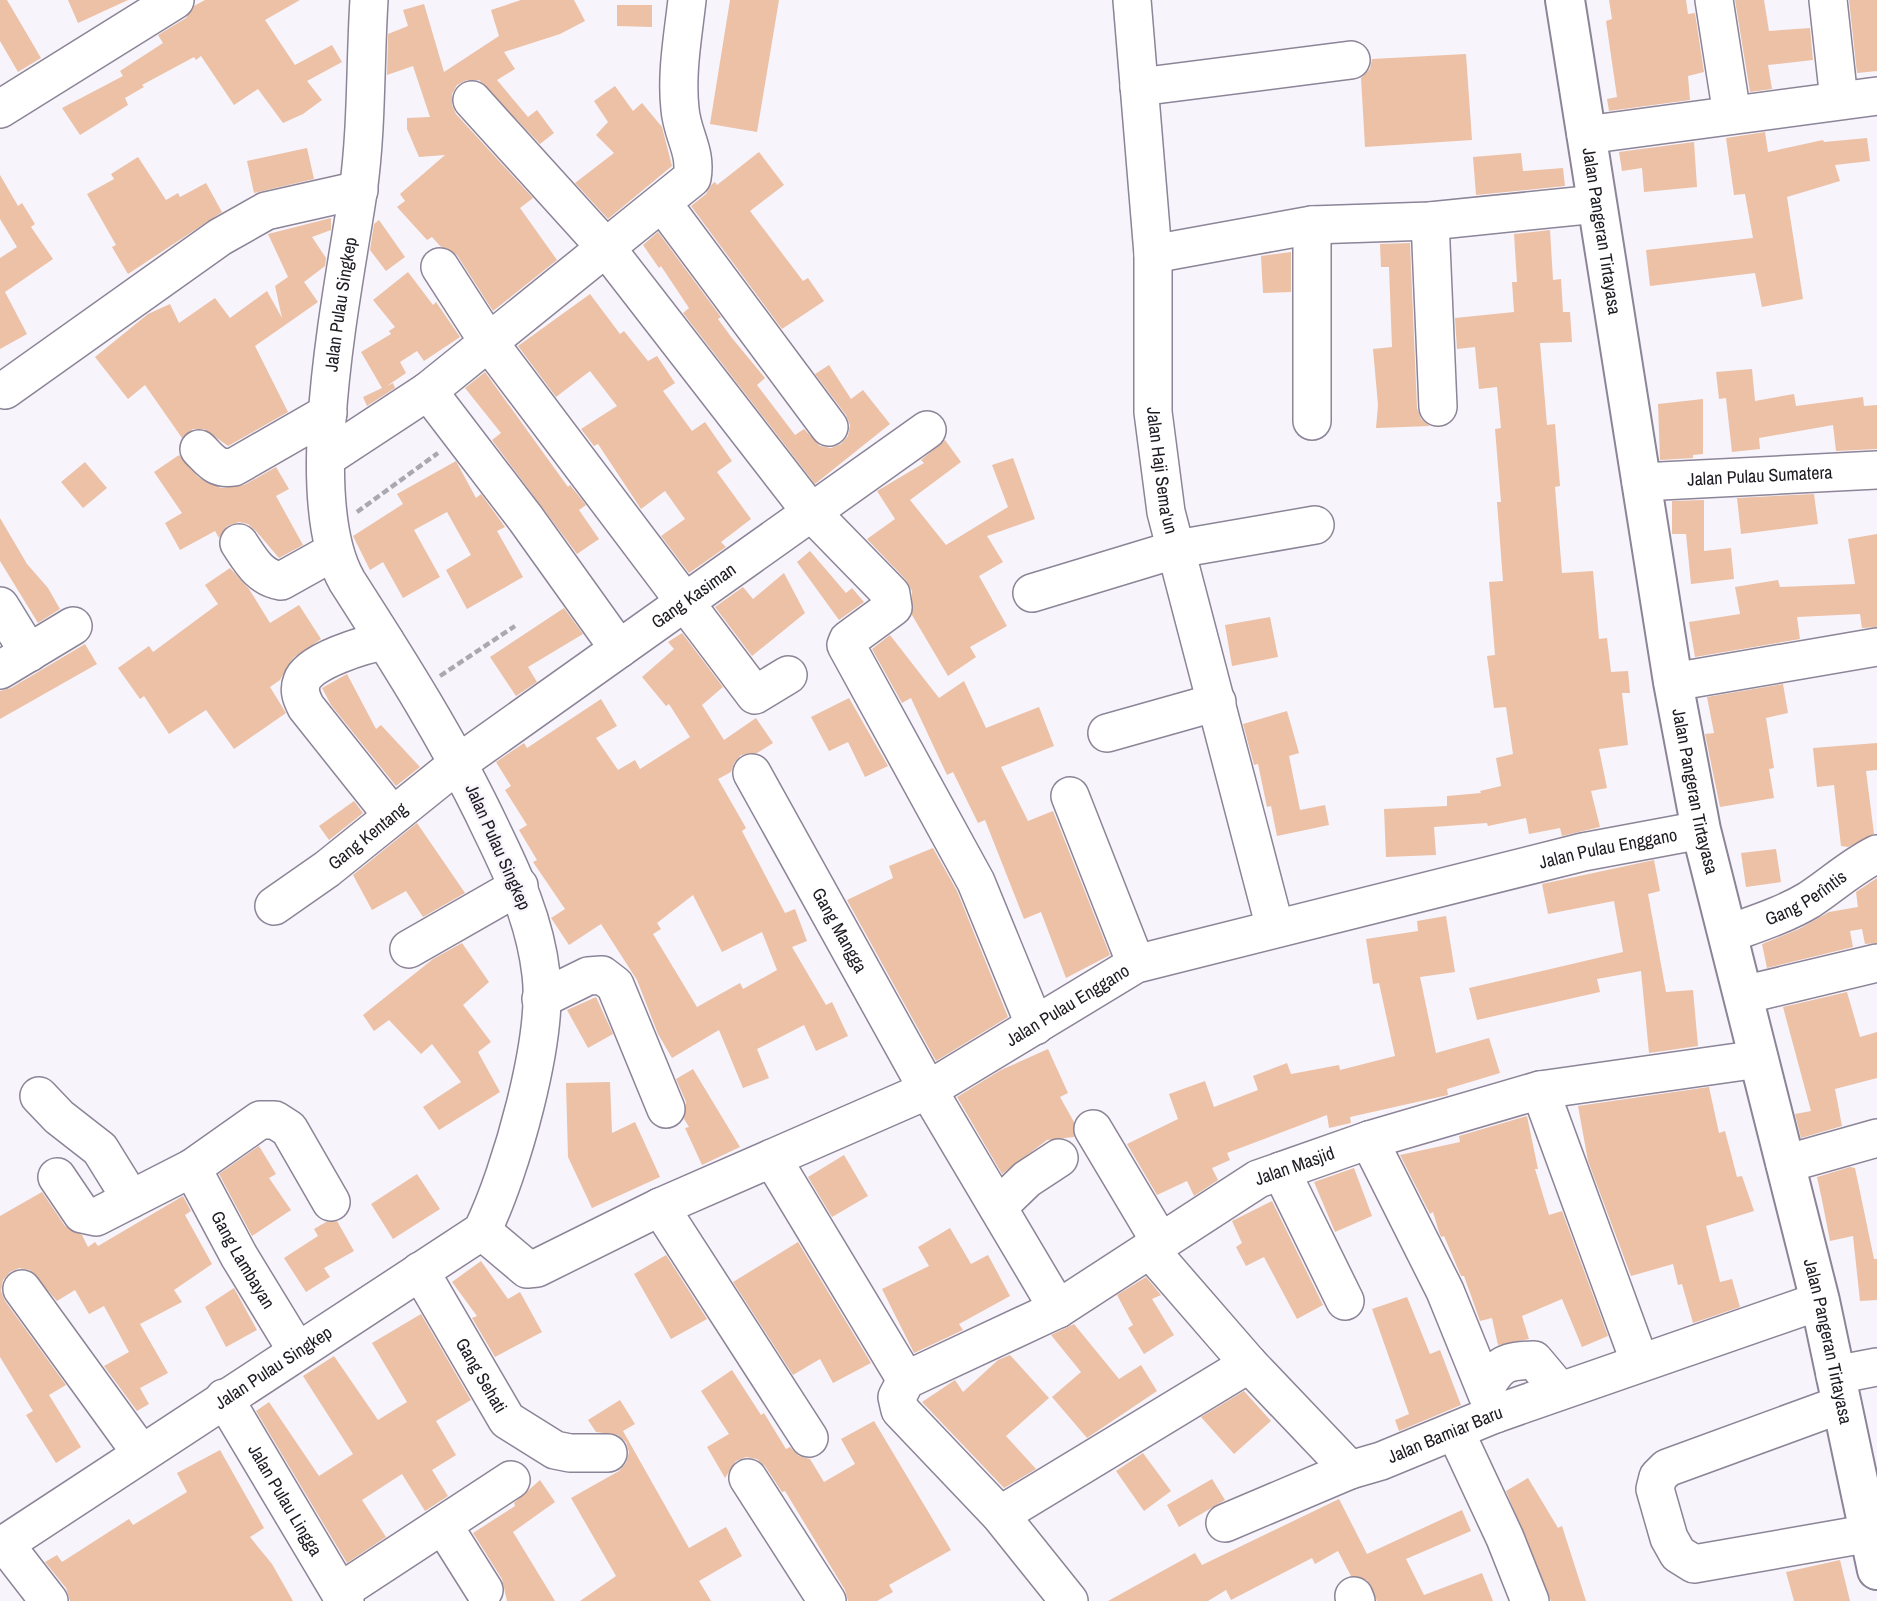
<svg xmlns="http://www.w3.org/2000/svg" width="1877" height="1601" viewBox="0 0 1877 1601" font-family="'Archivo Narrow',sans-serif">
<rect width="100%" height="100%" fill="#f7f4fc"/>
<path fill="#ecc1a6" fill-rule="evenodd" d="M0 0H7L41 58 18 72 0 41Z
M68 0H128L78 23Z
M205 0H300L265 20 295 65 332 45 342 62 307 81 322 100 303 114 283 123 258 89 234 105 201 56 196 60 194 57 142 85 144 87 125 98 128 105 80 135 62 108 123 76 120 71 163 43 158 35 186 18 194 6Z
M521 0H574L585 21 560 34 504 52 515 69 497 80 528 117 537 110 554 133 540 144 479 80H467L457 85 452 94V105L456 114 533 198 520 208 557 260 493 311 457 255 440 246 432 237 427 240 397 207 405 201 400 194 445 155 419 157 407 129V118L430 117 413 66 387 75 388 34 408 26 403 10 424 4 444 72 499 36 491 10Z
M730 0H779L757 132 710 124Z
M1609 0H1686L1688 14 1695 13 1704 72 1688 76 1690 100 1609 111 1607 99 1617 97 1606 21 1612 19Z
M1735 0H1764L1769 31 1810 28 1813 60 1768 65 1772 89 1750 92Z
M1849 0H1877V71L1857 73Z
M617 5H652V27L617 26Z
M1466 54 1472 140 1365 147 1361 78 1370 69 1372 59Z
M615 86 633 111 642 103 662 127 672 166 608 219 575 183 614 153 596 135 608 122 594 101Z
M1765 132 1768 152 1823 140 1824 142 1867 138 1870 161 1835 165 1840 181 1787 197 1803 299 1762 307 1755 273 1650 286 1646 250 1753 238 1745 194 1734 195 1726 138Z
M1694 142 1697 187 1644 192 1642 168 1622 171 1619 152Z
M307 148 314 179 254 193 247 161Z
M759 152 784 185 750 211 803 281 808 278 824 301 782 329 691 206 706 194 712 184 715 182 717 185Z
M1521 153 1523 171 1563 168 1565 186 1476 195 1473 157Z
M138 157 166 200 178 193 180 197 206 183 222 212 128 274 112 247 116 245 87 194 114 179 111 174Z
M0 175 18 206 22 203 35 224 31 227 53 259 5 292 27 334 0 349V258L17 247 0 219Z
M331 218V230L312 237 326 258 325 266 304 282 318 302 255 346 288 412 228 446 204 429H193L182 438 145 385 128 399 95 357 148 314 170 304 179 323 215 298 230 318 267 291 282 318 275 286 288 277 268 234Z
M379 220 405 257 386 271 370 250 374 224Z
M1550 230 1553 280 1561 279 1563 312H1570L1572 342 1540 343 1547 425 1555 424 1560 486 1555 487 1562 573 1593 571 1599 639 1607 638 1611 672 1628 671 1630 693H1622L1628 745 1599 749 1607 788 1591 791 1600 827 1562 836 1560 828 1529 834 1526 818 1488 826 1487 823 1434 827 1436 855 1386 857 1384 809 1447 806V796L1481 793 1480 791 1501 786 1496 758 1513 754 1506 707 1494 708 1487 656 1495 655 1489 582 1503 581 1497 502H1501L1495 429 1501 428 1497 387 1479 389 1475 347 1457 349 1455 318 1514 312 1512 282H1517L1514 234Z
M658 232 721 317 718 319 732 338 765 378 757 385 795 435 804 429 820 446 831 448 841 444 848 436 850 425 846 415 815 374 829 365 851 399 863 390 890 424 815 484 683 313 689 308 661 266 659 268 643 245Z
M1410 243 1417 408 1421 419 1430 426 1376 428 1378 405 1373 349 1392 347 1389 267H1381L1380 244Z
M1291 252V292L1263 293 1261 256Z
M408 272 433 305 436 302 460 337 424 361 417 351 400 362 406 373 387 386 393 383 395 388 367 406 363 397 382 388 361 352 391 334 389 331 395 327 373 300Z
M590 294 620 334 624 331 648 361 657 356 675 383 663 391 692 431 705 422 732 461 717 472 751 519 721 542 726 547 689 573 661 536 685 519 665 491 641 509 598 444 594 446 581 429 617 406 590 371 556 397 518 346Z
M1752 369 1755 401 1794 394 1796 406 1863 397 1864 406 1877 405V449L1836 451 1833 425 1759 438 1760 449 1732 452 1726 398 1719 399 1716 372Z
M485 372 568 487 570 485 586 505 579 510 599 539 577 554 492 440 501 433 465 388Z
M1703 399V454L1693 455V458L1660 460 1658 404Z
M945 440 961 462 910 500 946 545 1008 507 992 465 1013 458 1035 519 987 536 1003 562 979 576 1007 626 970 647 976 657 948 676 912 615V591L906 580 867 539 895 519 877 491 924 463 921 460Z
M179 455 198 477 221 488 244 485 276 467 289 489 276 496 303 545 279 558 256 531 248 524 239 522 227 526 219 538 215 531 180 550 165 523 182 513 154 472Z
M456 461 476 498 481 494 505 527 497 531 523 577 467 609 446 570 471 555 447 512 414 530 440 577 403 598 383 562 370 570 353 536 403 504 397 494Z
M85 462 107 488 83 508 61 482Z
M1814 494 1818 524 1741 534 1737 498Z
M1704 500V551L1731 548 1734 579 1691 584 1686 534H1672V501Z
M0 518 27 564 48 588 60 609 38 623 0 561Z
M1877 534V627L1862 628 1860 614 1797 617 1800 639 1695 657 1689 622 1740 614 1735 587 1778 580 1780 587 1855 584 1848 539Z
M810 551 846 593 852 588 864 602 839 620 797 562Z
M230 568 249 589 270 623 299 605 321 639 293 658 280 680 270 687 286 713 234 749 206 710 169 734 144 696 140 699 118 668 149 646 153 652 218 604 205 585Z
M784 573 805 613 752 656 715 607 743 587 753 599Z
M564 608 583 634 528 667 537 682 516 696 490 657Z
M1270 617 1278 657 1232 666 1225 625Z
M682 633 723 687 702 705 724 740 756 718 773 743 757 753 741 755 734 763 731 772 718 779 746 828 742 831 785 913 795 909 807 941 792 947 826 1005 832 1002 848 1036 816 1051 804 1025 757 1049 769 1078 743 1088 719 1030 672 1058 658 1034 637 980 601 924 569 945 551 918 565 909 533 862 537 860 519 830 527 825 505 790 511 786 496 762 524 743 527 748 601 699 617 726 596 738 618 770 635 760 640 769 690 737 669 704 666 706 642 677 674 649 668 642ZM693 895 722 952 762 932 777 970 743 989 740 983 697 1007 653 934 661 929 657 923Z
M890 635 939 698 964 681 986 728 1039 707 1054 746 1001 767 1028 821 1053 811 1110 955 1066 978 1041 912 1024 919 985 820 978 823 953 772 947 775 911 698 902 703 872 649Z
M85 644 97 664 0 719V691L11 688Z
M347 674 376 729 381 725 420 767 396 786 331 705 322 688Z
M1783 684 1788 713 1766 718 1774 768 1769 769 1774 798 1720 807 1705 734 1714 733 1707 697Z
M849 698 888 766 865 777 848 742 829 751 811 717Z
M1287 711 1299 753 1289 756 1300 810 1325 805 1329 825 1277 836 1271 806 1267 807 1258 764 1254 765 1243 724Z
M1877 743V770L1866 771 1874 834 1848 847 1841 846 1834 785 1817 787 1813 748Z
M354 801 363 813 329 840 319 826Z
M417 823 465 893 423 917 406 891 372 910 353 875Z
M933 848 957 891 1008 1017 936 1061 847 900 893 878 889 866Z
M1776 849 1781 882 1746 887 1741 853Z
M1654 860 1660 891 1648 894 1666 992 1693 990 1698 1046 1649 1053 1641 971 1597 979 1600 992 1477 1020 1469 988 1623 952 1614 901 1548 914 1542 884Z
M1877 878V943L1865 944 1862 929 1850 931 1853 947 1767 968 1762 944 1799 929 1829 912 1858 907 1856 892Z
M1446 916 1455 972 1420 977 1436 1053 1489 1038 1500 1073 1447 1089 1448 1095 1350 1117 1351 1123 1329 1128 1327 1115 1227 1153 1230 1160 1212 1168 1218 1180 1194 1196 1187 1181 1157 1195 1127 1144 1178 1119 1169 1094 1205 1081 1214 1107 1258 1090 1253 1076 1287 1063 1291 1074 1339 1065 1340 1070 1395 1056 1379 983 1373 984 1366 939 1418 931 1417 921Z
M462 943 489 982 463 1005 491 1042 478 1052 500 1092 439 1130 423 1107 461 1082 432 1044 421 1054 389 1020 374 1031 363 1015 433 959Z
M1847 992 1860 1037 1877 1032V1078L1835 1089 1842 1126 1801 1138 1795 1114 1811 1111 1783 1007Z
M596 997 613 1034 588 1048 567 1010Z
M1048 1049 1068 1093 1060 1097 1074 1122V1137L1047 1140 1002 1174 957 1097 1001 1070Z
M693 1069 740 1147 702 1165 685 1128 689 1127 684 1119 686 1102 676 1079Z
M610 1082 612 1133 635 1122 660 1177 592 1208 568 1157 566 1083Z
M1709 1087 1719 1133 1725 1131 1737 1177 1742 1176 1754 1211 1706 1226 1720 1282 1732 1279 1740 1307 1693 1323 1682 1284 1678 1285 1673 1264 1631 1276 1588 1161 1578 1106Z
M1527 1116 1538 1169H1535L1549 1215 1562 1211 1608 1336 1582 1347 1562 1299 1522 1316 1529 1339 1498 1345 1492 1318 1480 1321 1464 1276H1461L1444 1236 1441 1237 1439 1232 1433 1212 1430 1214 1400 1155 1460 1142 1459 1136Z
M259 1146 276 1174 269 1178 291 1210 252 1236 219 1174Z
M844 1155 868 1196 832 1217 808 1177Z
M1850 1167 1855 1168 1874 1259H1877V1300L1860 1301 1853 1236 1830 1241 1822 1200 1817 1177Z
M1354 1168 1372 1216 1335 1232 1314 1182Z
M417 1174 440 1209 393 1239 371 1204Z
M42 1192 65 1226 82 1235 88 1247 95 1242 98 1246 183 1196 191 1211 185 1215 212 1264 174 1290 182 1302 140 1324 168 1373 140 1388 149 1404 137 1411 104 1366 129 1352 104 1306 89 1314 75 1290 57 1301 30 1270 19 1268 10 1272 3 1280 1 1291 5 1301 66 1385 49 1395 81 1447 56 1463 26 1415 33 1411 0 1357V1216Z
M1272 1201 1323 1305 1297 1319 1264 1257 1246 1266 1236 1247 1242 1243 1232 1221Z
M337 1221 354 1251 324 1268 330 1277 306 1292 284 1258 318 1236 314 1229 326 1222Z
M950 1228 971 1264 988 1255 1010 1296 959 1324 963 1330 914 1353 882 1289 929 1266 918 1247Z
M798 1242 871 1363 833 1383 820 1359 793 1375 733 1282Z
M666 1255 707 1319 671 1339 634 1274Z
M481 1261 508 1299 520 1292 542 1332 495 1357 472 1318 477 1316 452 1282Z
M1146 1277 1161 1295 1152 1299 1174 1335 1144 1354 1128 1328 1133 1325 1117 1295Z
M234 1288 257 1330 226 1347 205 1307Z
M1407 1297 1430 1354 1440 1350 1461 1405 1399 1431 1395 1420 1409 1414 1372 1309Z
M421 1314 471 1400 436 1421 456 1455 432 1470 448 1496 425 1511 402 1474 362 1500 386 1537 347 1563 256 1411 269 1402 319 1476 353 1454 303 1376 334 1356 378 1420 407 1402 372 1343Z
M1074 1324 1119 1379 1141 1365 1157 1391 1087 1438 1052 1397 1081 1372 1051 1335Z
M1010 1355 1049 1398 1006 1436 1036 1469 1004 1488 922 1402 955 1380 963 1392 998 1360Z
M732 1370 761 1415 764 1413 786 1449 790 1447 799 1456 810 1459 824 1482 855 1464 841 1439 874 1421 951 1550 889 1585 893 1592 877 1601H848L845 1590 785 1491 782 1492 765 1466 757 1459 746 1457 736 1461 725 1478 707 1447 729 1434 701 1391Z
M1244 1391 1271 1421 1234 1454 1201 1417Z
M620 1400 635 1424 623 1431 689 1548 726 1527 742 1556 699 1581 711 1601H580L616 1576 571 1498 619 1471 626 1463 629 1452 626 1442 618 1435 596 1432 588 1420Z
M220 1450 264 1528 250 1537 272 1564 293 1601H70L66 1588 45 1562 57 1555 62 1562 129 1519 133 1525 187 1492 177 1473Z
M1143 1453 1171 1491 1144 1511 1116 1471Z
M1528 1478 1558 1528 1562 1526 1586 1601H1551L1506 1491Z
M1212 1479 1225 1500 1179 1527 1167 1505Z
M540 1480 555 1502 513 1532 555 1601H507L502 1579 473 1533 515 1506 514 1503Z
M1339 1499 1367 1554 1462 1510 1471 1531 1406 1559 1424 1595 1482 1573 1493 1601H1377L1367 1580 1351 1576 1338 1551 1315 1564 1312 1558 1231 1600 1226 1590 1208 1601H1108L1195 1553 1202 1565Z
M1840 1560 1850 1601H1794L1786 1572Z"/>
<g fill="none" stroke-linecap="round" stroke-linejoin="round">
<defs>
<g id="minor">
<path id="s1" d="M1132 0 1153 254V412L1166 512 1275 928"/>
<path d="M1714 0 1732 115"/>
<path d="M1828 0 1839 100"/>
<path d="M1139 87 1351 60"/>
<path d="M472 100 607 249 811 512 891 594 893 607 848 640 846 645 976 882 1035 1026"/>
<path d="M0 109 175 0"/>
<path d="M1586 135 1877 96"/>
<path d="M663 204 829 427"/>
<path d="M1430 221 1438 407"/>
<path d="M1312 225V421"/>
<path d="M1153 254 1312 225 1430 221 1597 204"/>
<path d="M440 267 487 340 755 695 788 675"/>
<path d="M5 390 220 237 266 211 359 190"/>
<path d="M428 391 526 519 619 649"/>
<path d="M199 449C211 461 216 470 234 467L328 413"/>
<path d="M326 458 428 391 692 178C697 151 682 135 680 109 676 73 683 36 687 0"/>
<path id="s2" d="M1641 482 1877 470"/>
<path d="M239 543C251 561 259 577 281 581L333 552"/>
<path d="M1032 593 1177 549 1315 525"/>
<path d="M0 606 29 653"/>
<path d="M385 641C366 644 308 661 302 681 298 691 302 699 306 707L392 815"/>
<path d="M0 670 73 626"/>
<path d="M1673 682 1877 647"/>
<path d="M1107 733 1217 702"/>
<path id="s3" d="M752 773 928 1090 1058 1309"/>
<path d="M1070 796 1136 964"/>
<path id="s4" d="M274 906 327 869 460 762 927 430"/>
<path id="s5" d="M1728 934C1755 924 1784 915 1809 900 1832 885 1851 867 1877 854"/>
<path d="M409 949 519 886"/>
<path d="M1743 995 1877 963"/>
<path d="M541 999 588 976 602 975 615 985 666 1109"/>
<path d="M1540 1090 1640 1363"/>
<path d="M39 1096 59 1117 100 1149 131 1199"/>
<path d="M1093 1129 1161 1243"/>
<path d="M1369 1140 1445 1291 1495 1414"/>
<path d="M772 1158 906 1380"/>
<path d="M1785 1164 1877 1138"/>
<path id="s6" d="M192 1168 239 1256 297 1351"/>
<path d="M1281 1171 1345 1301"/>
<path d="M57 1177 82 1214 96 1217 192 1168 260 1120H275L289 1129 331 1202"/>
<path d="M660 1207 809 1438"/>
<path d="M998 1207 1027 1179 1059 1158"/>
<path id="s7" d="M482 1231 527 1269 537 1268 660 1207 928 1090 1136 964 1583 852 1701 830"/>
<path id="s8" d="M1150 1250 1249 1364 1350 1470 1381 1461 1495 1414 1820 1301"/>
<path id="s9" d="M420 1271 507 1420 555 1450 570 1453H608"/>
<path d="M22 1289 141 1453"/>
<path d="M1835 1375 1877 1367"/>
<path d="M1485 1388C1500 1363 1505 1361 1534 1360L1560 1391"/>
<path id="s10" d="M224 1398 345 1601"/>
<path d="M1842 1404 1667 1468 1658 1477 1655 1489 1669 1538 1678 1554 1694 1564 1877 1532"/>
<path d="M1455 1431 1505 1538 1530 1601"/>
<path d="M748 1478 827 1601"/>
<path d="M1000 1515 1249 1364"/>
<path d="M1225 1523 1350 1470"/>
<path d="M443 1525 484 1590"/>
<path d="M4 1543 49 1601"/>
<path id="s11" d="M0 1547 482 1231C511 1172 549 1038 541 974 535 921 514 876 491 829 450 742 399 662 347 581 299 497 344 288 358 192 367 129 365 63 369 0"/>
<path d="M340 1592 511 1480"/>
<path d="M1354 1596 1356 1601"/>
<path id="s12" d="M1069 1601 1000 1515 900 1410 897 1397 906 1380 1058 1309 1258 1179 1369 1140 1540 1090 1759 1059"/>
</g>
<g id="major">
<path id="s13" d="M1565 0 1673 682 1701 830 1820 1301 1877 1570"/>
</g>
</defs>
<use href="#minor" stroke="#8c8497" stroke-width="40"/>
<use href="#major" stroke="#8c8497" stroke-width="42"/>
<path stroke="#aba8b0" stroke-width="4.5" stroke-dasharray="7 3.5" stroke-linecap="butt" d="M357 512 438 453
M440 676 515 626"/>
<use href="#minor" stroke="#fff" stroke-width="37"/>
<use href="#major" stroke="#fff" stroke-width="38"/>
</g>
<g text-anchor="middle" stroke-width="5" stroke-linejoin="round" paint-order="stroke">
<g font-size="18" fill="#1e1b22" stroke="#f7f4fc">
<text dy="6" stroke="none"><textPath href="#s13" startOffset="234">Jalan Pangeran Tirtayasa</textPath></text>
<text dy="6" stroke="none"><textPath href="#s11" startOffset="1564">Jalan Pulau Singkep</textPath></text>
<text dy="6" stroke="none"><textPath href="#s1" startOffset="472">Jalan Haji Sema'un</textPath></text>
<text dy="6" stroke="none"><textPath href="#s2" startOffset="119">Jalan Pulau Sumatera</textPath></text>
<text dy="6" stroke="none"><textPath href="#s4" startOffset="522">Gang Kasiman</textPath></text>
<text dy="6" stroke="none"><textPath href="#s13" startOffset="802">Jalan Pangeran Tirtayasa</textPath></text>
<text dy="6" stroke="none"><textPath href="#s4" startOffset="117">Gang Kentang</textPath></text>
<text transform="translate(498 847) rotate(66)" y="6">Jalan Pulau Singkep</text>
<text dy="6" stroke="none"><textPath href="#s7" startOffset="1228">Jalan Pulau Enggano</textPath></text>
<text dy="6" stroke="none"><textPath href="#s5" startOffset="86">Gang Perîntis</textPath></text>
<text dy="6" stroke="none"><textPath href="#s3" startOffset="180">Gang Mangga</textPath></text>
<text dy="6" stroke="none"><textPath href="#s7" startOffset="662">Jalan Pulau Enggano</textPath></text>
<text dy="6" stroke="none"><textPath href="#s12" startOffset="733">Jalan Masjid</textPath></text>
<text dy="6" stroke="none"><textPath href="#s6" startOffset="105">Gang Lambayan</textPath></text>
<text dy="6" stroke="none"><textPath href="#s13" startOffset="1368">Jalan Pangeran Tirtayasa</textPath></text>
<text dy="6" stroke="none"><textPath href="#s11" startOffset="327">Jalan Pulau Singkep</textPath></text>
<text dy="6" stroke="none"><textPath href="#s9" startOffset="121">Gang Sehati</textPath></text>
<text dy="6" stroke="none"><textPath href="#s8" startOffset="399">Jalan Bamiar Baru</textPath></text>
<text dy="6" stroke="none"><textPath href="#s10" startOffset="119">Jalan Pulau Lingga</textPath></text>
</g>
</g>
</svg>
